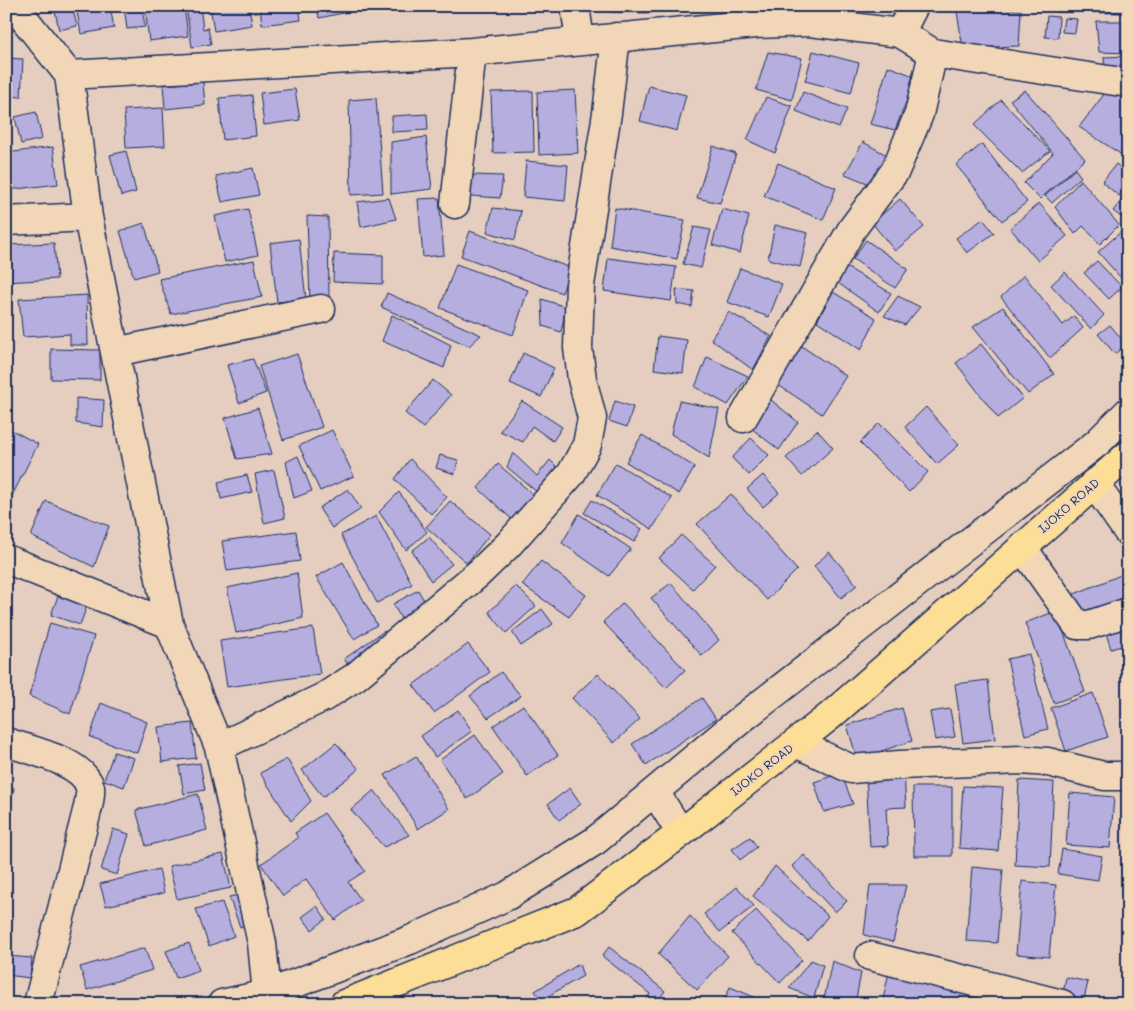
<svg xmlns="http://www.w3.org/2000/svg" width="1134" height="1010" viewBox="0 0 1134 1010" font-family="Mali,sans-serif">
<rect width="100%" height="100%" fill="#e5cec0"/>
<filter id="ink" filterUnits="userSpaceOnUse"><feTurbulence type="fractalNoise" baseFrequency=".02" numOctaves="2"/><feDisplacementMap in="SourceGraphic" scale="10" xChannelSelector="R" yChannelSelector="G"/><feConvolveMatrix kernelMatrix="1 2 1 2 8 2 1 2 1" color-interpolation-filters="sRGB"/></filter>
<g filter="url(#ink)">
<path fill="#b6aedf" stroke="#1b2f5e" d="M54 6H72L77 26 59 30Z
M76 6H110L114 28 81 34Z
M124 6H142L145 27 127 29Z
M145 6H184L188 36 149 41Z
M186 6H200L203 29 208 28 211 44 192 47Z
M210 6H249L252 25 214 31Z
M260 6H299L301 20 262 25Z
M317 6H377L319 18Z
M610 6H652V13L610 12Z
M956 6 1021 10 1019 46 963 48Z
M1057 6H1128V13L1057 12Z
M6 10 17 29 6 35Z
M1047 16 1059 17 1058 38 1045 37Z
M1064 18 1077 19 1075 33 1062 32Z
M1096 21H1128V53L1099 52Z
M813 51 859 63 851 93 805 81Z
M768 52 802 58 792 100 756 90Z
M1128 56V74L1105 73 1104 57Z
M6 58 23 59 21 97 6 96Z
M888 66 916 77 895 130 870 124Z
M203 82 205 105 165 109 163 85Z
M1112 84 1128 94V159L1079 127Z
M649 86 686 95 677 131 640 121Z
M295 89 300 120 264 125 260 93Z
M575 90 578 153 539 155 537 92Z
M1025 90 1085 159 1040 199 1024 183 1053 153 1010 100Z
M533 91 534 152 493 153 491 92Z
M803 92 847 109 839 128 796 111Z
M252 95 256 136 223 140 219 98Z
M766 97 792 106 775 153 747 140Z
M376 98 383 193 351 195 349 100Z
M1001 100 1050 151 1022 173 974 125Z
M163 108 165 146 126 148 124 110Z
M36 112 42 139 21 144 15 117Z
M427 114 428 130 392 132V116Z
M426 137 432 189 391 194V142Z
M863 142 896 160 877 187 845 174Z
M982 144 1027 202 1002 221 956 165Z
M713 146 736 154 720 203 697 198Z
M53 147 58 184 8 190 6 153Z
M126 151 136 192 121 196 110 155Z
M526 161 568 165 565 201 523 197Z
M778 163 836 188 823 220 764 196Z
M1116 164 1128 174V185L1119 196 1102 182Z
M253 168 259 195 222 202 216 176Z
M1075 169 1081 177 1052 203 1045 196Z
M472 175 503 176 500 198 471 196Z
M1081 180 1119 225 1100 244 1083 226 1075 234 1055 207Z
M1128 192V222L1113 211Z
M389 198 396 219 361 227 357 202Z
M439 198 444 255 423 257 418 199Z
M900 199 924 227 895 251 872 223Z
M1039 203 1067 236 1038 261 1010 228Z
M493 208 521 211 515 240 487 232Z
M615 208 685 220 677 259 610 246Z
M248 209 258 255 225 262 215 216Z
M722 209 749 216 740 253 712 245Z
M307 216 328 217 329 299 310 301Z
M983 219 994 233 967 253 956 238Z
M144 223 158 271 134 278 120 231Z
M775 225 808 233 800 267 768 259Z
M694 227 711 230 701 268 683 264Z
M1123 230 1128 235V286L1098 252Z
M470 231 571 268 562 293 461 256Z
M299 239 306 299 277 302 270 243Z
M866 240 908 269 895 288 853 259Z
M54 243 57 279 6 282V245Z
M334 253 383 255V284L333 282Z
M608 258 676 267 671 301 604 291Z
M254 260 262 297 171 314 159 279Z
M1097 261 1122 287 1109 299 1084 273Z
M456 264 528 290 513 335 440 308Z
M846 267 891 293 879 312 838 283Z
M740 268 782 284 769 317 727 302Z
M1065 272 1104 315 1091 329 1051 285Z
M1024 275 1063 325 1074 316 1083 328 1050 358 1001 297Z
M676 289 694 291 692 307 677 304Z
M833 292 876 318 861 350 817 321Z
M387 293 481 335 469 346 381 307Z
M87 295 88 345H70V334L23 337 19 299Z
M898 296 920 307 905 325 884 316Z
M542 299 566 307 561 332 543 326Z
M1003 307 1054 374 1028 394 973 327Z
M729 312 771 336 753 370 711 339Z
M392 315 451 345 444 368 382 341Z
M1110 325 1126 344 1115 354 1098 334Z
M658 336 687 340 683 373 654 369Z
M797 343 846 376 822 414 772 381Z
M981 344 1023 398 998 418 956 363Z
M51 349 100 350V380L51 379Z
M523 353 554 368 541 397 510 383Z
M297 354 322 427 283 440 259 366Z
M707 357 748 376 728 405 695 387Z
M253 359 266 393 239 403 227 365Z
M433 380 451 395 423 428 405 413Z
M76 398 104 400 103 427 76 423Z
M771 400 798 422 779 450 751 428Z
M522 401 562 427 553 441 532 426 523 442 500 431Z
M615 401 633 407 627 427 609 421Z
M679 401 719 409 709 458 671 434Z
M926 407 959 445 937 464 905 427Z
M258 408 272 454 237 459 225 418Z
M879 423 928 472 909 492 860 443Z
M6 427 38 444 6 508Z
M332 430 354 476 320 491 299 446Z
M817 430 833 448 802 476 786 458Z
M642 435 695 467 679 494 626 462Z
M751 438 769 455 749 475 732 458Z
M513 453 537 476 550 460 565 475 544 498 507 467Z
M440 455 458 460 455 474 436 468Z
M298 456 312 491 294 498 286 462Z
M410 459 447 497 431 514 395 479Z
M616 463 672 498 652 529 597 495Z
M498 464 535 496 519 526 478 488Z
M274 470 285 518 264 523 255 474Z
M247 475 252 492 221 499 218 482Z
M763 475 779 493 763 507 747 489Z
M348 489 361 509 332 528 319 508Z
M399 492 427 532 406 550 379 512Z
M731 494 797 570 767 600 697 524Z
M592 500 642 529 634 542 584 513Z
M46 501 109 526 94 567 31 536Z
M450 501 490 534 467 563 426 527Z
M579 514 631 549 609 576 562 543Z
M376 516 412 584 377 603 341 535Z
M296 531 300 561 227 571 222 541Z
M681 535 715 565 693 589 659 558Z
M429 537 452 564 431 581 412 551Z
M829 552 857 585 841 598 814 566Z
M541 561 586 595 569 617 522 585Z
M343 562 377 625 354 639 316 577Z
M1128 572V596L1081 616 1072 595Z
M297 573 303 618 236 633 227 588Z
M671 583 719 640 702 656 651 598Z
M516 586 536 606 506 633 489 612Z
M418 590 429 609 404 624 393 604Z
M6 595 12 597 6 622Z
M58 596 87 606 80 625 51 615Z
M623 603 685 670 666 688 603 622Z
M542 609 553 624 521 646 512 632Z
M1056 611 1085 692 1054 703 1025 623Z
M1128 616V644L1111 649 1103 624Z
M50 623 94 636 70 714 29 696Z
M313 628 320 674 227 687 220 641Z
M384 631 390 640 351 669 344 659Z
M468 644 490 672 434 713 413 685Z
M1029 654 1048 729 1025 735 1007 659Z
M501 672 521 696 488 718 470 696Z
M598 674 640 719 614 743 572 698Z
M988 680 995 739 963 743 955 684Z
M1093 693 1108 737 1066 751 1051 708Z
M702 698 716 719 646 765 632 744Z
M101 703 147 722 137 753 90 737Z
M523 705 558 755 527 776 493 726Z
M902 708 912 741 857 759 847 725Z
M950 709 955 737 935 740 930 712Z
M458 710 472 731 435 757 421 736Z
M192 723 196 758 162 762 158 727Z
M475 735 503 774 467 799 440 760Z
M336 743 359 769 323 797 302 770Z
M114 752 134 758 124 787 104 780Z
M416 756 449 809 418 829 385 775Z
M287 759 311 801 291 821 260 773Z
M200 763 205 790 184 794 179 766Z
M841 773 853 804 824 812 814 782Z
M904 773 906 807 886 808 888 846 870 847 866 775Z
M1019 780 1054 782 1050 867 1015 865Z
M6 786 14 788 6 834Z
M963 786 1003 788 998 851 959 848Z
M913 787H952V856H914Z
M570 788 581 804 559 820 548 804Z
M374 790 409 835 384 847 351 810Z
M1070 793 1114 797 1110 848 1066 845Z
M198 794 207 830 146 846 136 810Z
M324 813 365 871 348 882 361 900 335 920 306 879 283 896 261 864 298 838 295 833Z
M113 829 129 834 117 875 101 870Z
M750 837 757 847 740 860 732 849Z
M1062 849 1102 856 1098 880 1058 874Z
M223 854 231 888 177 899 169 866Z
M804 855 847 901 835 912 792 866Z
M775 866 828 916 808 941 753 896Z
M972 867 1003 870 997 943 966 941Z
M159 869 164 893 106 906 100 884Z
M1022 881 1056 885 1049 957 1016 954Z
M870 885H906L893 942 864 935Z
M737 887 754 906 720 932 704 914Z
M238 895 251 922 240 927 229 897Z
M222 902 234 936 209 946 196 909Z
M317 906 326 919 312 930 302 917Z
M756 910 802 960 780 983 732 933Z
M690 916 728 956 697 990 658 954Z
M189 943 199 970 176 978 166 951Z
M609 947 665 991 655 1004H642L650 994 602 956Z
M145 948 152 970 87 990 80 967Z
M7 956 32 958 30 978 6 975Z
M811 960 823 965 814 998 789 988Z
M832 961 861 973 855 1004H823Z
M579 964 583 976 541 1000 535 991Z
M889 972 974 996V1004H882Z
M1066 977 1088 982 1084 999 1063 994Z
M730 987 764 1001 763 1004H723Z
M983 996 1019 1004H982Z"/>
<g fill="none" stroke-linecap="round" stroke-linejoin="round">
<defs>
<path id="minor" d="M14 6 69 75 88 217 169 624 219 747 262 943 267 994
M575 6 580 40
M900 33 914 6
M69 75 472 52 755 24 810 22 900 33 933 53 1128 83
M455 204 472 52
M6 221 88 217
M115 352 321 309
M743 418 852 229 895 171 919 114 933 53
M1094 483 1128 532
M1022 547 1077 625H1089L1128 612
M6 559 169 624
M6 742C29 750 83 761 90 787 91 793 89 801 88 807L38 1004
M796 743 851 769 899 765 1021 760 1048 762 1104 776H1128
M219 747 324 697 355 677 479 573 508 545 571 474 587 445 592 418 582 379 578 348 580 285 607 113 616 37
M655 792 681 833
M870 956 1062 1004
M222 1004 267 994 410 940 507 896 595 841 744 717 1097 443 1128 412"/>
<path id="major" d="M344 1004 577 911 681 833 830 716 1128 455"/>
</defs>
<use href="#minor" stroke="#1b2f5e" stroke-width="31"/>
<use href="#major" stroke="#1b2f5e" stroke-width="31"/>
<use href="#minor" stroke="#f1d6b8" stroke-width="28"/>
<use href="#major" stroke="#fdde96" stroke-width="28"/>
</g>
</g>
<g text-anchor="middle" stroke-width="4.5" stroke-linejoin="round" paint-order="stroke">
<g font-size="12" fill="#1b2f5e" stroke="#f1d6b8">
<text transform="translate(1069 506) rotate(-41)" y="4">IJOKO ROAD</text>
<text transform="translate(762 770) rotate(-38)" y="4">IJOKO ROAD</text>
</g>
</g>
<rect width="1134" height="1010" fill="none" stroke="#f1d6b8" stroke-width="25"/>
<rect x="12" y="12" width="1109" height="985" fill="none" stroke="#1b2f5e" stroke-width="2" filter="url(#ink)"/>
</svg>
